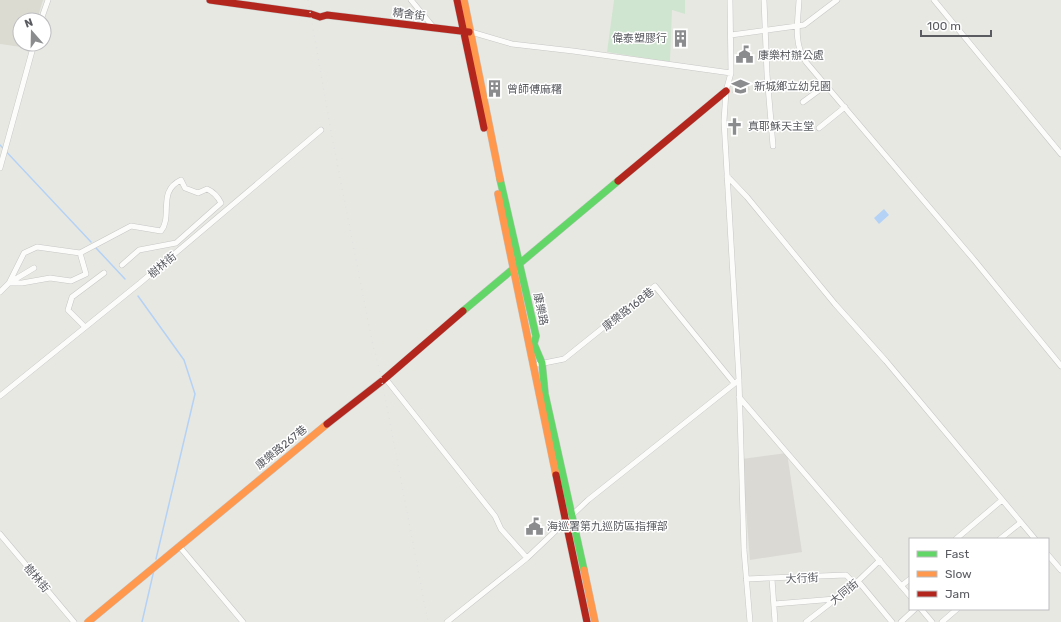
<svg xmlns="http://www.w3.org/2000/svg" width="1061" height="622" viewBox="0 0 1061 622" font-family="Rubik,'Noto Sans TC',sans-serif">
<rect width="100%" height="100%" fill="#e8e8e3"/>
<path fill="#dad9d4" d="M787 453 802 552 750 560 742 459Z"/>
<path fill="#dcdbd2" d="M0 0H43L37 20H20V44H30L28 48 0 44Z
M747 80 750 90 732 93 736 81Z"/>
<path fill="#d0e5d0" d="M614 0H685V14L672 10 670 62 607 52Z"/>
<path fill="#b4d2f5" d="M884 209 889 215 879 224 874 218Z"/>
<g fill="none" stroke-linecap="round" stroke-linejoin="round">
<path stroke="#b4d2f5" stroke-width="1.5" d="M0 145 91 242
M96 248 125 279
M138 296 184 360 195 394 156 559
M142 622 154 570"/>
<defs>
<path id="street" d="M411 0 434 28
M730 0 731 73 726 91 724 121 739 380 744 550 750 622
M764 0 767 74 773 146
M799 0C798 21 793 44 806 62L975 261 1061 366
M934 0 1061 154
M41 20 48 0
M471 32 512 44 573 51 731 73
M731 35 804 25 837 0
M803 102 826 85
M819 128 845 107
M0 168 34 44
M727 176 747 197 835 304 886 361 1035 539
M80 253 37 247 24 253 9 283H22L50 278 71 281 86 274 80 253 131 226 161 231C173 216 157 191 181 180L185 188 198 193 207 189C214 192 218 197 221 203L176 243 139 250 122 265
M0 292 9 283 34 268
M85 327 68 310 72 297 104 273
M539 364 564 359 655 286 734 383
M385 378 495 516 501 529 527 558
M0 396 140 283 321 130
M739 397 910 596
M0 534 74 622
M956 539 1002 500
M1000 539 1020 523
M179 546 243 622
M1048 555 1061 570
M746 579 846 575 855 584
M772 579 775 622
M858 581 892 622
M901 586 910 579
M774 604 835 599
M921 609 932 622
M447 622 527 558 588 500 739 380
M806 622 855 584 880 560
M901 622 915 609
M942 622 957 609"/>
<path id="fast" d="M500 179 536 336 534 344 542 363 545 394 584 570
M463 311 618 181"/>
<path id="slow" d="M464 0 500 179
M498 194 556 475
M584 570 595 622
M88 622 327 424"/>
<path id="jam" d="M210 0 311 14 320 17 327 15 469 32
M457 0 484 128
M618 181 726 91
M327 424 382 381 463 311
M556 475 587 622"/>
</defs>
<use href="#street" stroke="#c6c6c5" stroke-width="6"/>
<use href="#fast" stroke="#c5c6c5" stroke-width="8"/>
<use href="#slow" stroke="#c5c6c5" stroke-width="8"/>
<use href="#jam" stroke="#c5c6c5" stroke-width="8"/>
<use href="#street" stroke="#fcfcfb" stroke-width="5"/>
<use href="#fast" stroke="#63d668" stroke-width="7"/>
<use href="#slow" stroke="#ff974d" stroke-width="7"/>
<use href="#jam" stroke="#b3261e" stroke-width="7"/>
<path stroke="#e1e1e0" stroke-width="1.5" stroke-dasharray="1 5" stroke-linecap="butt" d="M308 0 332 137 372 341 382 381 428 622"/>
</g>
<defs>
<symbol id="building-bare" viewBox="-9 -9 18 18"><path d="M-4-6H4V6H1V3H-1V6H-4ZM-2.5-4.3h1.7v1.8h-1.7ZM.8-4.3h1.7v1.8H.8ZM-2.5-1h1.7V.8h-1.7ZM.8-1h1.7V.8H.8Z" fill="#8b8c8e" stroke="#fff" stroke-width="2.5" paint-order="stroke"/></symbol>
<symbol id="civic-bare" viewBox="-9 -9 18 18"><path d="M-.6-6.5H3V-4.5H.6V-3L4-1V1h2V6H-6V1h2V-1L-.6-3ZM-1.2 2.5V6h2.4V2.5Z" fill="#8b8c8e" stroke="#fff" stroke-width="2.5" paint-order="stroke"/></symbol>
<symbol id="school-bare" viewBox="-9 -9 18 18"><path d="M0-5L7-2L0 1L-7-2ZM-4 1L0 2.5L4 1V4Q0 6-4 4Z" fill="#8b8c8e" stroke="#fff" stroke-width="2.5" paint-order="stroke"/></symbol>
<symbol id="church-bare" viewBox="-9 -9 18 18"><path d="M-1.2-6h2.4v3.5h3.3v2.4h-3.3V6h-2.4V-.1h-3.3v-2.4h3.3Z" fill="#8b8c8e" stroke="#fff" stroke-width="2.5" paint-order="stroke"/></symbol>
</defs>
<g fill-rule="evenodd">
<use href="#building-bare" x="668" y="26" width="25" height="25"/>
<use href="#civic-bare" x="732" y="42" width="25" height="25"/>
<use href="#school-bare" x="728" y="74" width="25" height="25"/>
<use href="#building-bare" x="482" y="76" width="25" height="25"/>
<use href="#church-bare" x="722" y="114" width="25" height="25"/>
<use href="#civic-bare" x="522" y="514" width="25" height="25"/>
</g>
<g text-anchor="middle" stroke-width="3" stroke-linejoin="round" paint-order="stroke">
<g font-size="11" fill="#595b61" stroke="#fff">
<text transform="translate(409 14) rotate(7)" y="4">精舍街</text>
<text transform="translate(162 265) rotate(-40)" y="4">樹林街</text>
<text transform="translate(541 309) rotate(78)" y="4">康樂路</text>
<text transform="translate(628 309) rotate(-38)" y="4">康樂路168巷</text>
<text transform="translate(281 447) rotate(-39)" y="4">康樂路267巷</text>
<text transform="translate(37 578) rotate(50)" y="4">樹林街</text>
<text transform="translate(802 578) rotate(-3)" y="4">大行街</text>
<text transform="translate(844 592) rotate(-39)" y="4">大同街</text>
</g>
<g font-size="11" fill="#595b61" stroke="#fff" text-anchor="start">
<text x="667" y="42" text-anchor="end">偉泰塑膠行</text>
<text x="758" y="59">康樂村辦公處</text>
<text x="754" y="90">新城鄉立幼兒園</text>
<text x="507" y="93">曾師傅麻糬</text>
<text x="748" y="130">真耶穌天主堂</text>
<text x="547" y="530">海巡署第九巡防區指揮部</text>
</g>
</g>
<rect x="909" y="538" width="140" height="72" fill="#ffffff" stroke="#bdbdc0"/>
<rect x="917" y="551" width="20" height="6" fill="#63d668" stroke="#bdbdc0"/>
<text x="945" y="558" font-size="12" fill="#595b61">Fast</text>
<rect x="917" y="571" width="20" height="6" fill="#ff974d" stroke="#bdbdc0"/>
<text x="945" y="578" font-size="12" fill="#595b61">Slow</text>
<rect x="917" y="591" width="20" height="6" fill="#b3261e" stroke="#bdbdc0"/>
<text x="945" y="598" font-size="12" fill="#595b61">Jam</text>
<g transform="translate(32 32) rotate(340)"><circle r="19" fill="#ffffff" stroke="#bdbdc0"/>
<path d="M0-3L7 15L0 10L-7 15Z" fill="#8b8c8e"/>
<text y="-6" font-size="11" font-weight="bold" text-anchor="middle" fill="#595b61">N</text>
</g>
<path d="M921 30v6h70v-6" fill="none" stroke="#595b61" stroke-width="2"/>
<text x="927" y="30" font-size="12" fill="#595b61" stroke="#ffffff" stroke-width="3" paint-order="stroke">100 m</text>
</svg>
